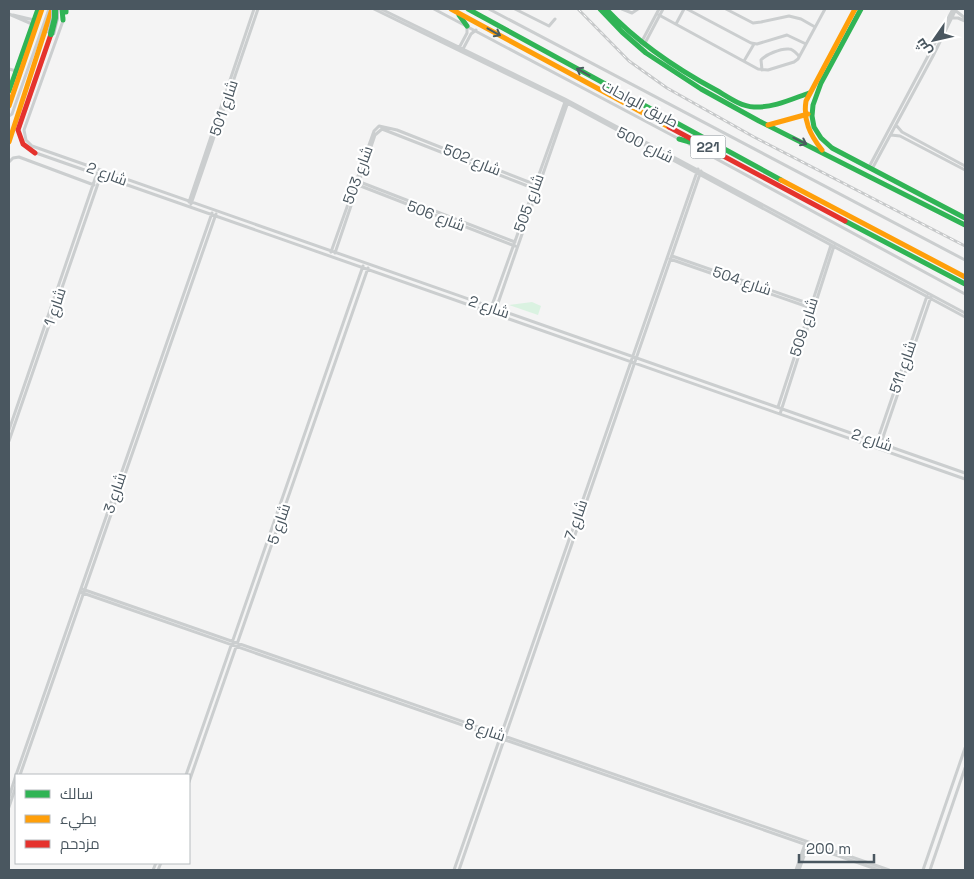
<svg xmlns="http://www.w3.org/2000/svg" width="974" height="879" viewBox="0 0 974 879" font-family="'Space Grotesk',Cairo,sans-serif">
<rect width="100%" height="100%" fill="#f4f4f4"/>
<path fill="#daf2e1" d="M532 302 541 306 538 315 509 305Z"/>
<g fill="none" stroke-linecap="round" stroke-linejoin="round">
<path stroke="#cbcecf" stroke-width="3" d="M374 9 565 102 965 317
M381 9 565 99 965 313
M434 9 679 139
M489 9 965 260
M515 9 549 26 555 19
M622 9 632 13 638 9
M687 9 751 43 757 44 787 35 806 44
M726 9 753 23 761 22 789 16 801 19 815 27
M956 11 965 18
M9 14 32 24
M13 15 34 20
M659 15 758 69 768 70 794 62 798 59 825 9
M64 18 24 130 26 140 32 146 965 473
M952 18H958L965 21
M676 24 684 9
M641 43 659 9
M644 45 663 9
M459 48 467 33V26
M463 49 471 34 476 30
M744 61 754 44
M9 69 16 71
M762 70 761 60C765 55 781 48 789 49 793 49 796 53 799 56
M9 116 12 114 49 9
M896 125 902 132 965 166
M891 135 900 136 965 170
M689 144 965 294
M36 153 965 479
M9 162 13 158 19 157 94 185
M869 167 953 9
M872 169 933 56 956 9
M360 182 515 242
M358 185 515 246
M189 202 254 9
M191 204 258 9
M331 252 374 131 379 126 397 130 539 186
M335 253 375 135 382 129 538 190
M672 256 813 305
M670 259 811 308
M491 308 565 102
M496 309 568 102
M778 407 831 245
M780 414 834 246
M9 430 97 173
M9 441 101 175
M881 443 931 297
M875 447 927 296
M82 589 889 870
M80 592 879 870
M16 775 212 213
M20 775 216 214
M186 775 363 266
M189 782 368 268
M9 797 16 775
M9 807 16 786
M153 870 156 863
M158 870 161 863
M454 870 698 169
M459 870 701 171
M796 870 805 844
M799 870 808 845
M923 870 965 748
M930 870 965 768"/>
<path stroke="#30b455" stroke-width="5" d="M62 9 63 20
M66 9V12
M468 9 781 180
M600 9 622 32 646 53 701 89 759 121 965 225
M606 9C638 43 675 68 716 90 728 97 740 106 754 107 773 108 792 99 809 93
M861 9 821 83 813 105 812 116 814 127 821 138 832 148 965 218
M459 15 467 26
M9 91 38 9
M679 139 697 144
M845 221 965 284"/>
<path stroke="#ff9f0a" stroke-width="5" d="M451 9 669 127
M9 106 42 9
M768 125 808 114
M9 142 52 9
M822 150C810 135 803 120 806 101L855 9
M781 180 965 277"/>
<path stroke="#e5322d" stroke-width="5" d="M669 127 845 221
M35 153 23 144 18 130 51 34"/>
<defs>
<path id="rail" d="M578 9 629 61 667 88 754 137 965 246"/>
</defs>
<use href="#rail" stroke="#c7c9ca" stroke-width="3"/>
<use href="#rail" stroke="#fff" stroke-width="1" stroke-dasharray="4" stroke-linecap="butt"/>
<defs>
<path id="fast-bridge" d="M51 34 55 18V9"/>
</defs>
<use href="#fast-bridge" stroke="#b9bec3" stroke-width="8" stroke-linecap="butt"/>
<use href="#fast-bridge" stroke="#30b455" stroke-width="6"/>
</g>
<defs><path id="oneway-shaft" d="M-6 0H5M1.5-3L5.5 0L1.5 3" fill="none" stroke-width="1.6" stroke-linecap="round" stroke-linejoin="round" transform="scale(1.25)"/></defs>
<g stroke="#495c5f">
<use href="#oneway-shaft" transform="translate(494 32) rotate(29)"/>
<use href="#oneway-shaft" transform="translate(583 72) rotate(-151)"/>
<use href="#oneway-shaft" transform="translate(800 141) rotate(26)"/>
</g>
<g text-anchor="middle" stroke-width="4.5" stroke-linejoin="round" paint-order="stroke">
<rect fill="#fff" stroke="#808990" stroke-width="1" x="690.5" y="135.5" width="35" height="23" rx="4"/>
<g font-size="14" font-weight="bold" fill="#4a5760">
<text x="708" y="152">221</text>
</g>
<g font-size="15" fill="#4a5760" stroke="#fff">
<text transform="translate(640 104) rotate(28)" y="5">طريق الواحات</text>
<text transform="translate(224 108) rotate(-71)" y="5">شارع 501</text>
<text transform="translate(645 145) rotate(27)" y="5">شارع 500</text>
<text transform="translate(472 160) rotate(22)" y="5">شارع 502</text>
<text transform="translate(107 174) rotate(20)" y="5">شارع 2</text>
<text transform="translate(358 175) rotate(-70)" y="5">شارع 503</text>
<text transform="translate(529 203) rotate(-70)" y="5">شارع 505</text>
<text transform="translate(436 216) rotate(21)" y="5">شارع 506</text>
<text transform="translate(742 281) rotate(19)" y="5">شارع 504</text>
<text transform="translate(55 307) rotate(-71)" y="5">شارع 1</text>
<text transform="translate(489 307) rotate(19)" y="5">شارع 2</text>
<text transform="translate(804 327) rotate(-72)" y="5">شارع 509</text>
<text transform="translate(903 367) rotate(-71)" y="5">شارع 511</text>
<text transform="translate(872 440) rotate(19)" y="5">شارع 2</text>
<text transform="translate(115 493) rotate(-71)" y="5">شارع 3</text>
<text transform="translate(576 520) rotate(-71)" y="5">شارع 7</text>
<text transform="translate(279 524) rotate(-71)" y="5">شارع 5</text>
<text transform="translate(485 730) rotate(19)" y="5">شارع 8</text>
</g>
</g>
<rect width="974" height="879" fill="none" stroke="#4a5760" stroke-width="20"/>
<rect x="15" y="774" width="175" height="90" fill="#ffffff" stroke="#b7bcbf"/>
<rect x="25" y="790" width="25" height="8" fill="#30b455" stroke="#b7bcbf"/>
<text x="60" y="799" font-size="15" fill="#4a5760">سالك</text>
<rect x="25" y="815" width="25" height="8" fill="#ff9f0a" stroke="#b7bcbf"/>
<text x="60" y="824" font-size="15" fill="#4a5760">بطيء</text>
<rect x="25" y="840" width="25" height="8" fill="#e5322d" stroke="#b7bcbf"/>
<text x="60" y="849" font-size="15" fill="#4a5760">مزدحم</text>
<g transform="translate(934 40) rotate(236)" stroke="#ffffff" stroke-width="4" paint-order="stroke">
<path d="M0-4L9 19L0 12L-9 19Z" fill="#4a5760"/>
<text y="-8" font-size="14" font-weight="bold" text-anchor="middle" fill="#4a5760">ش</text>
</g>
<path d="M799 854v8h75v-8" fill="none" stroke="#4a5760" stroke-width="2.5"/>
<text x="806" y="854" font-size="15" fill="#4a5760" stroke="#ffffff" stroke-width="4" paint-order="stroke">200 m</text>
</svg>
